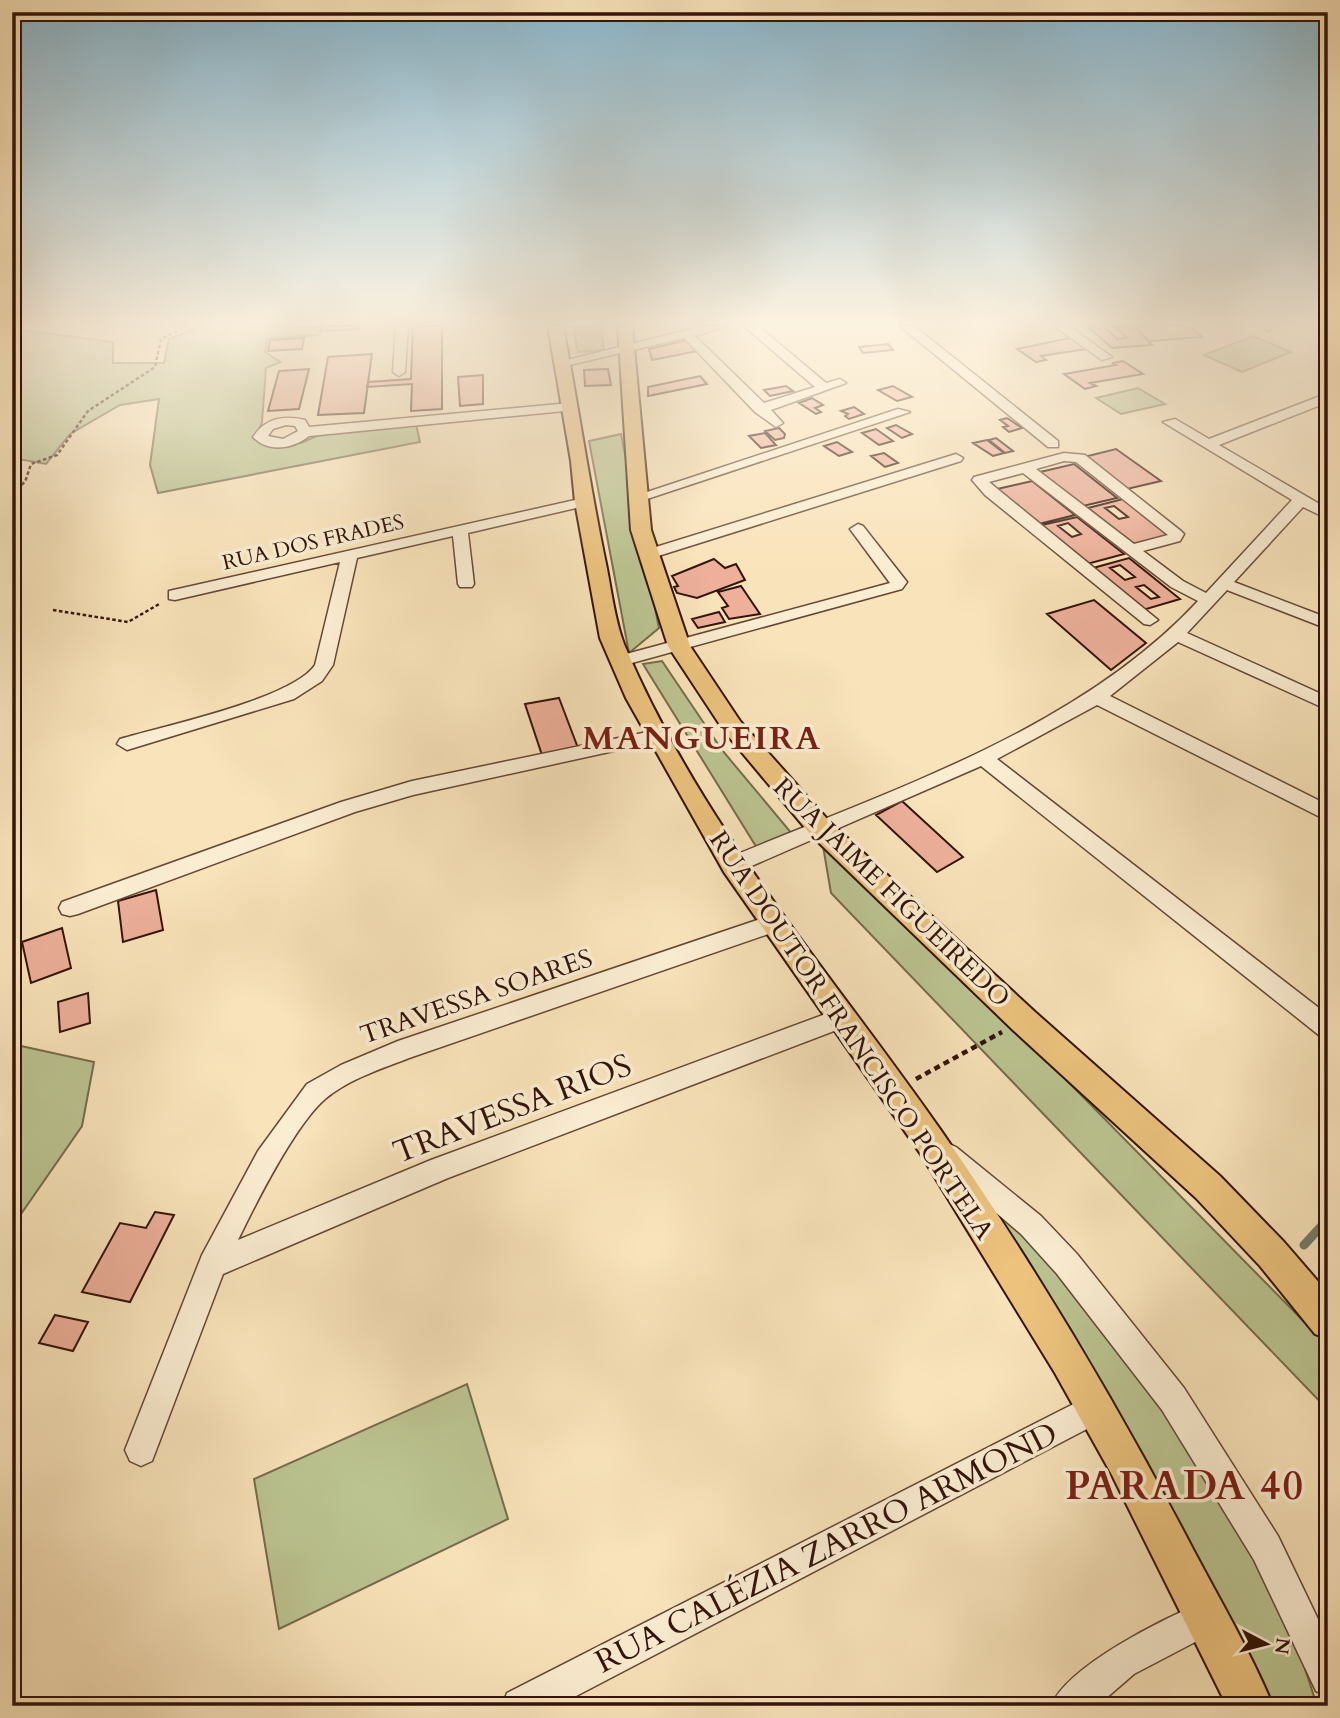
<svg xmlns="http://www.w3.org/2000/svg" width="1340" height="1718" viewBox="0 0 1340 1718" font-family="Cardo,serif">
<rect width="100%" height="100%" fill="#f9e3ba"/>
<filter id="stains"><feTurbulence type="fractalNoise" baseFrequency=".00286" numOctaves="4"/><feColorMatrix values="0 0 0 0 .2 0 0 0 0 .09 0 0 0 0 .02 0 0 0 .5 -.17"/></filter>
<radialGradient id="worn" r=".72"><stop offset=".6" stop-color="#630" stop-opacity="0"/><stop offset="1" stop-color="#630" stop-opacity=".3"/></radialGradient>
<path fill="#bbc491" stroke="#766c4c" stroke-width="2" d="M201 326H321L318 335 267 339 265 352 281 362 266 368 262 422 257 435 264 445 301 443 323 433 416 424 420 442 158 493 150 465 159 399 120 405 70 434 46 464 12 458V329L113 342V363H164L169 339Z
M573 326H601L604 350 578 352Z
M1253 336 1291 352 1242 372 1204 355Z
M1138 388 1165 404 1121 414 1096 398Z
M621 434 659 628 629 653 589 441Z
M662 661 722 750 793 835 757 848 643 664Z
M823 846 1032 1045 1320 1338 1328 1350V1410L831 893Z
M12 1044 94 1062 82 1126 12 1227Z
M968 1186 1021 1225 1124 1350 1228 1502 1293 1631 1317 1706H1273L1129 1446Z
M467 1384 508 1519 279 1629 254 1479Z"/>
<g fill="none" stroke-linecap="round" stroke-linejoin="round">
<path stroke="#737a6b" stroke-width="9" d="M1304 1245 1328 1219"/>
</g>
<path fill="#eeb09b" stroke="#321308" stroke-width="2" fill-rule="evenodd" d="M304 326H359L358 329 321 331V327Z
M413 326H442V409L411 411 412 384 367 387 368 382 411 379Z
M1087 326H1104L1117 339 1127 338 1114 326H1134L1152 345 1112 348Z
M1134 326H1189L1202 337 1149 341Z
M1074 337 1093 348 1041 356 1046 360 1036 362 1017 349Z
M304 338 302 349 268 351 270 340Z
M692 339 703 350 652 360 649 349Z
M888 344 893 350 863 353 859 347Z
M372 354 364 413 318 415 328 357Z
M1123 361 1143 374 1090 383 1096 386 1085 389 1064 374 1116 365 1113 363Z
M309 369 299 409 268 411 279 371Z
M608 369 611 385 585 386 584 370Z
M483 375V404L460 406 458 377Z
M700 376 707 384 648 396V387Z
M786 386 793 391 770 396 764 390Z
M893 386 912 397 897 401 878 390Z
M812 398 823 405 815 408 821 412 816 414 799 403Z
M854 407 864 414 849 419 845 416 848 414 841 411Z
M1007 418 1022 428 1009 432 1003 427 1008 426 1000 420Z
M896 425 912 434 902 438 887 428Z
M779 428 785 434 784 438 775 440 765 431Z
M876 429 893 441 879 445 862 433Z
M765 433 776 445 761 448 749 436Z
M996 438 1013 451 1005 453 989 440Z
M987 440 1004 453 993 456 973 443Z
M837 442 852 452 839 456 824 446Z
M1116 449 1161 481 1127 489 1084 457Z
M884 453 898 463 885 467 871 456Z
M1074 464 1117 498 1083 506 1040 472Z
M1032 481 1075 515 1039 524 997 489Z
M1123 499 1170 536 1135 545 1088 508ZM1114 506 1128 517 1119 519 1105 508Z
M1077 517 1124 554 1087 564 1042 525ZM1068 523 1081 534 1072 537 1058 526Z
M1129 558 1180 599 1143 610 1093 568ZM1120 565 1135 577 1125 580 1110 568ZM1144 585 1159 597 1151 599 1136 587Z
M714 559 725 568 736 564 745 580 697 598 677 593 674 587 678 586 672 576Z
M741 586 760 614 729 619 722 608 728 606 718 592Z
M1094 600 1146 643 1111 670 1047 614Z
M719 612 725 622 698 628 692 619Z
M559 698 578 748 542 755 525 704Z
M902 801 963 857 937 872 876 815Z
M156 890 163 930 123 942 118 901Z
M62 928 71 968 31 983 22 942Z
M88 993 90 1023 60 1032 58 1002Z
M155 1212 174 1215 130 1302 82 1292 120 1223 146 1228Z
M55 1315 88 1322 73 1351 39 1343Z"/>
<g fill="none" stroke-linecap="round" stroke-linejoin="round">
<defs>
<path id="minor" d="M396 326H408L405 372 399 376 393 372Z
M704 326H727L695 336 764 403 815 387 744 326H758L826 383 840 379 846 383 771 410 783 423 776 427 755 412 684 338 561 367 555 363Z
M900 326H914L1058 441V447H1048Z
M1054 326H1069L1112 357 1102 360Z
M1260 326H1273V327L1267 331Z
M1328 393V402L1219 445 1328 509V519L1303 507 1234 582 1328 618V629L1227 590 1187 633 1328 697V710L1178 642 1110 696 1328 805V821L1097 705 997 759 1328 1015V1039L1320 1036 981 766 740 871H726L722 865 726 859C887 791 1076 732 1198 601L1171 587 1023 473 989 482 1158 620 1150 625 1144 624 985 495 972 480 974 477 1064 453 1085 455 1181 531 1184 534 1180 541 1143 551 1183 581 1206 593 1292 500 1163 422 1175 419 1209 439ZM1064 461 1076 462 1168 535 1134 544 1036 469Z
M570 403 577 407 575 410 309 436C293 449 268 453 253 437 266 418 283 415 305 420L309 427ZM286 425 295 426 298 431 283 439 268 436 273 429Z
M898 409 910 412 641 501 636 502 629 498Z
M956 454 963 458 961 461 655 557 649 559 641 554 643 551Z
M584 498 591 502 589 505 468 533 474 584 472 587H460L458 584 453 536 357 558 333 665 322 681 294 699 127 750 117 744 120 739C164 726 292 699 315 665L340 562 175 600 169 599V591Z
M858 524 863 526 907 582 902 589 621 666 612 661 615 657 890 583 850 529Z
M657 730 666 736 664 740 413 795 355 812 78 914 70 916 62 914 59 908 62 902 341 802 412 781Z
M772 915 780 918 783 924 780 930 412 1057C383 1068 349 1079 325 1099 295 1125 256 1203 238 1240L431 1160 831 1012 839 1009 847 1012 851 1019 847 1026 448 1178 223 1274 152 1461 141 1466 130 1461 125 1450 202 1255 258 1151 307 1084 341 1065 398 1041Z
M947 1143 956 1147 1041 1216 1077 1254 1184 1388 1278 1536 1328 1640V1696L1316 1691 1254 1560 1162 1410 1057 1274 1021 1234 938 1163 934 1155 938 1147Z
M1095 1393 1106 1397 1110 1408 1106 1419 557 1706H502L507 1693Z
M1206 1601 1218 1606 1223 1618 1218 1630 1134 1674 1097 1706H1051C1068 1665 1165 1618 1206 1601Z"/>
<path id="major" d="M548 326H563C578 404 589 482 605 559 611 586 614 618 624 644 700 825 831 973 942 1132 1035 1266 1119 1407 1194 1551 1221 1602 1251 1653 1273 1706H1227L1112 1475 1055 1373 920 1153 724 872 626 698 600 638 575 502 571 461Z
M618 326H632L651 530 690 646 740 721 829 821 1035 1012 1220 1176 1284 1242 1328 1293V1339L1315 1334 1260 1266 1196 1198 1013 1030 811 835 724 731 668 646 631 530Z"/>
</defs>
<use href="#minor" stroke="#644734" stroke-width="3"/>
<use href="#major" stroke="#321308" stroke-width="4"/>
<path stroke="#321308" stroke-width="2.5" stroke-dasharray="3.5 2.5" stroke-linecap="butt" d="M12 492 25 482 31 464 57 455 88 411 155 367 161 339 187 326
M53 610 128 622 161 603"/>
<path stroke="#321308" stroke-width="4.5" stroke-dasharray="6 4.5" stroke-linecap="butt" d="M916 1079 1002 1032"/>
<use href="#minor" fill="#fbedd2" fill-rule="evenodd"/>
<use href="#major" fill="#ecc27d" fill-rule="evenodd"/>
</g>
<linearGradient id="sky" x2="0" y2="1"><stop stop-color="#8ab8d0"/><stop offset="0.57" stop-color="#fcf2e0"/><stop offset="1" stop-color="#fcf2e0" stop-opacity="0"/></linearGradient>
<rect width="1340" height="567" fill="url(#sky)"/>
<g text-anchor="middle" stroke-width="7" stroke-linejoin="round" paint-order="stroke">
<g font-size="21" fill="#321308" stroke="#fbedd2">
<text transform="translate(313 542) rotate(-13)" y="7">RUA DOS FRADES</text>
</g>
<g font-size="26" fill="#321308" stroke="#fbedd2">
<text transform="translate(892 892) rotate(44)" y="9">RUA JAIME FIGUEIREDO</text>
<text transform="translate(476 996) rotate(-19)" y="9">TRAVESSA SOARES</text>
<text transform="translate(852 1035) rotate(56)" y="9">RUA DOUTOR FRANCISCO PORTELA</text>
</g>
<g font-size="32" fill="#321308" stroke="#fbedd2">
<text transform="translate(512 1108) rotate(-21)" y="11">TRAVESSA RIOS</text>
<text transform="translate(826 1547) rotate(-27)" y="11">RUA CALÉZIA ZARRO ARMOND</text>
</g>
<g font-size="33" font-weight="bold" letter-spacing="2" fill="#7a1f14" stroke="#fbedd2">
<text x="702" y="749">MANGUEIRA</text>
</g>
<g font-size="40" font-weight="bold" letter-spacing="2" fill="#7a1f14" stroke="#fbedd2">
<text x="1185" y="1499">PARADA 40</text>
</g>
</g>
<rect width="1340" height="1718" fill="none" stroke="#f9e3ba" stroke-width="42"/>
<rect x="14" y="14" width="1312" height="1690" fill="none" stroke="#321308" stroke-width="3.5"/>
<rect x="21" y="21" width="1298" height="1676" fill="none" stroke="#321308" stroke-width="2"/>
<g transform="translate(1266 1644) rotate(97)" stroke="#fbedd2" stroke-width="5" paint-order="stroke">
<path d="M0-5L12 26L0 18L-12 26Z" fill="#321308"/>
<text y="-10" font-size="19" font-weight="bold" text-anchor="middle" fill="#321308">N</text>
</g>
<rect width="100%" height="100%" filter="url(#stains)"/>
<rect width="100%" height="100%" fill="url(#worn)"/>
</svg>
